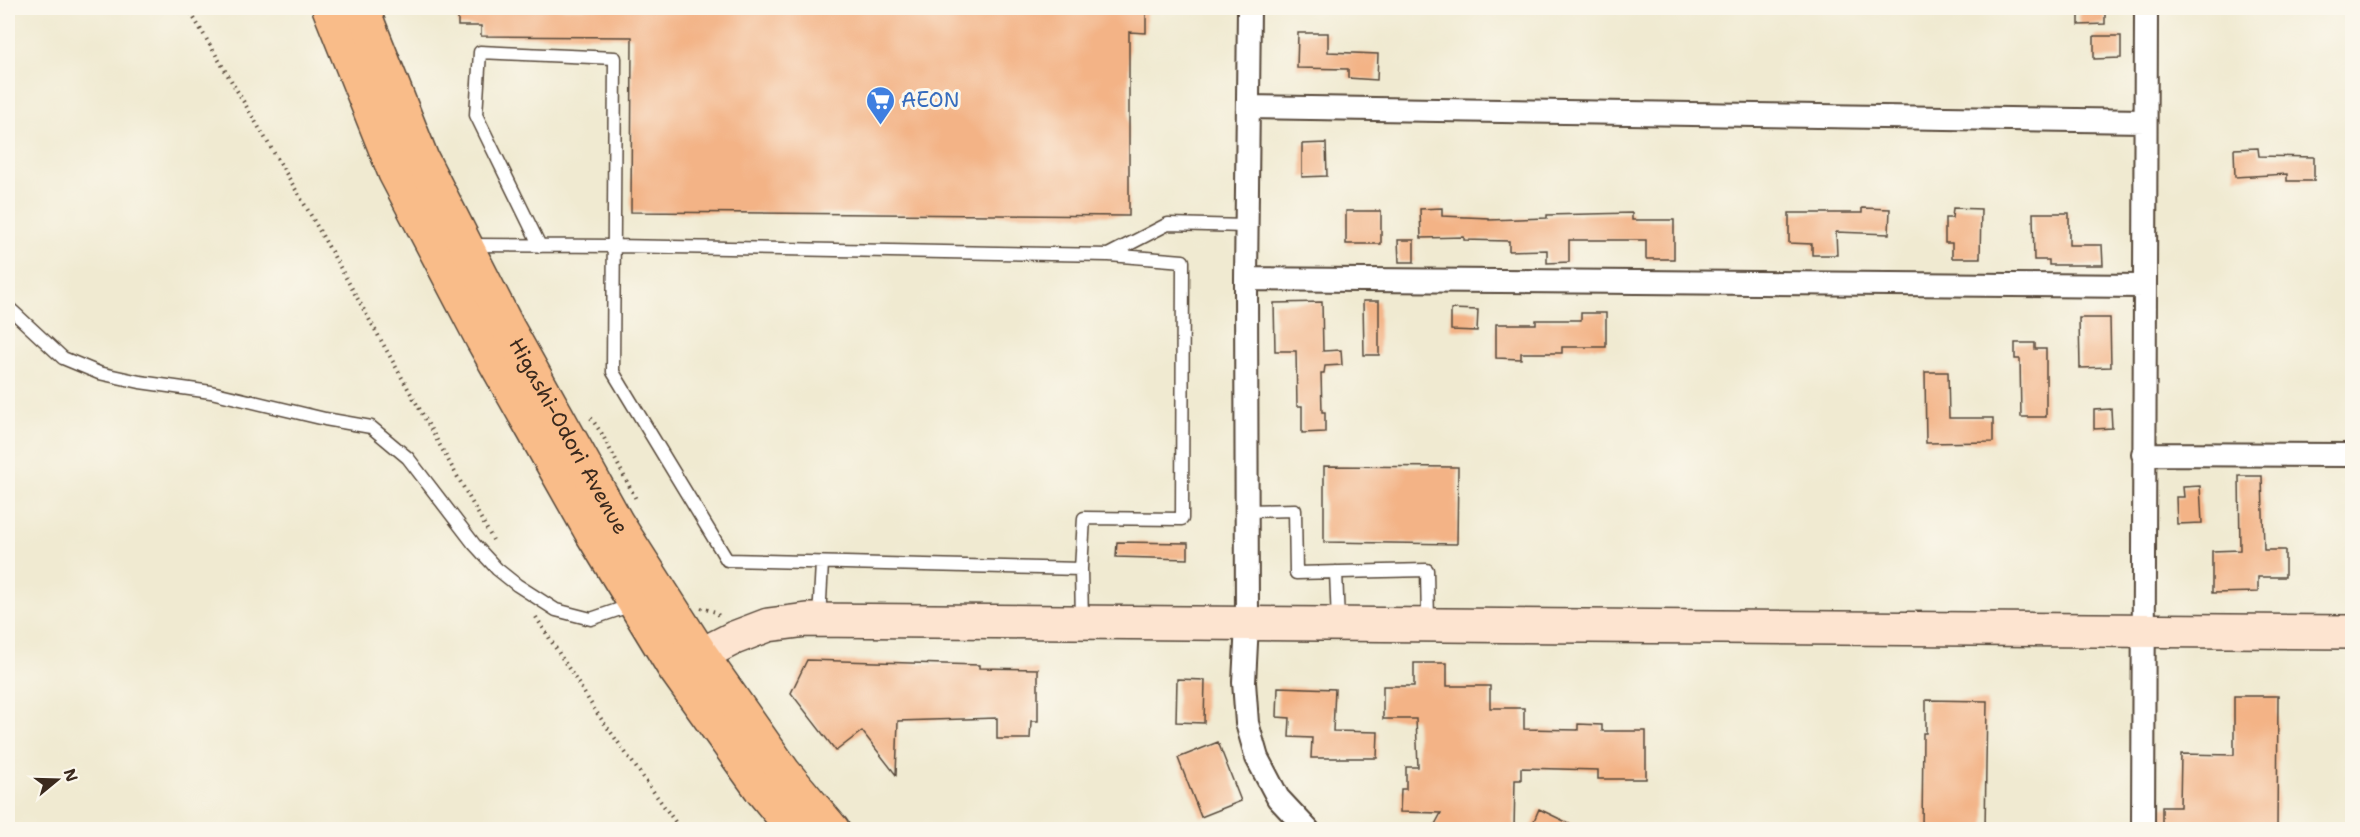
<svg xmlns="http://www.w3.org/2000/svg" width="2360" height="837" viewBox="0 0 2360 837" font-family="'Shantell Sans',sans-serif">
<rect width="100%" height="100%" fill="#fbf7ec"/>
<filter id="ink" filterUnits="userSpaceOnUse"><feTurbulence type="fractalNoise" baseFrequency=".0167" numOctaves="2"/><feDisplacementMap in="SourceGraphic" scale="12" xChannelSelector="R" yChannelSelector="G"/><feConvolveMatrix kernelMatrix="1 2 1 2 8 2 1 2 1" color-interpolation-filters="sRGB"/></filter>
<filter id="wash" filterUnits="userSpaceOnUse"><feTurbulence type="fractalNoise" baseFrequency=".008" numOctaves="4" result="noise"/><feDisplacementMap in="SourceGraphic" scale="24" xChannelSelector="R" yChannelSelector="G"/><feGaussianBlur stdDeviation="1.35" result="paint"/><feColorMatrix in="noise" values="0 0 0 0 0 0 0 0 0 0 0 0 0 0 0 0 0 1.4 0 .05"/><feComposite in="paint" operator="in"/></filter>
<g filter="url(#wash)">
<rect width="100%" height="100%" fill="#f0ead1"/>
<g id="blocks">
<path fill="#f3b386" d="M458 8H1146V33L1129 32V216L631 212 632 37 481 36V26H458Z
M2079 8H2105V24L2079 25Z
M1298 33H1328V52L1378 54 1377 80 1348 78V69L1297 68Z
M2094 36H2121V58L2094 59Z
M1326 143 1327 176 1302 177V144Z
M2258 148 2259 156 2314 157V181H2287V174L2235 177 2234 149Z
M1442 208V216L1489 218V220L1547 218V215L1632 213V220H1674V259H1646V240H1569V262L1547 263V250L1509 251V241L1464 240V237L1421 238 1420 209Z
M1862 208 1890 209 1889 234 1836 232 1837 255H1812V244L1789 243V213H1862Z
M1953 208 1981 209 1980 258H1952V243H1945V218H1952Z
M1346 211H1381V244H1346Z
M2033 213H2069V245H2102L2103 265H2049V260H2034Z
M1398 240H1414V262H1399Z
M1363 301H1379V355H1364Z
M1322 302 1323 351 1341 350 1342 365 1325 366 1324 373H1321L1322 412H1325V432L1302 433V406H1297L1296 351H1275L1274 303Z
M1451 309 1478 310 1477 331 1451 330Z
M1581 313H1606V347H1562V353H1521V359L1496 358V324H1536V320H1581Z
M2079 318H2110L2111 367 2080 368Z
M2015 343H2035V349H2046V417H2021L2020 359H2015Z
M1925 372H1948L1949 418H1993V442L1926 443Z
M2111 409 2112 428 2094 429V410Z
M1324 466 1458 467 1457 544 1324 542Z
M2239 476H2262L2264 550H2285V577H2258V592L2212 593V551L2240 550Z
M2200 486 2202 523 2177 524 2176 497H2184L2183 487Z
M1117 542 1188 543V559L1116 557Z
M807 660 979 665V668L1038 669V721H1031L1030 739H997V718L898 721 896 775 862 731 836 751 791 693Z
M1414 663H1447V686H1490V708H1524V729L1578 730V724L1602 725V731H1646V779H1598V770L1521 768V780H1515L1514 830H1432L1441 813 1400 812 1401 789H1406V767H1418L1416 719H1383V686H1414Z
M1177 679 1205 680 1204 723 1176 722Z
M1278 687 1335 689 1333 731 1378 732 1377 758H1311L1312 738 1289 737 1290 718 1277 717Z
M2234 696H2278L2277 830H2162V807H2180L2181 754 2234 755Z
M1926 700 1987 701 1985 830H1922L1923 733H1926Z
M1218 742 1241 801 1201 817 1178 758Z
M1539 809 1583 830H1530Z"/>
</g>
</g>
<g filter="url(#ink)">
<use href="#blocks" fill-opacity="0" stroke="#564739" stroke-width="1.5"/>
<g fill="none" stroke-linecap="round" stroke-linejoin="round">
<defs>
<path id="lane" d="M470 245 615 246 1108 255 1168 224 1246 226
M540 246 476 115 480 52 615 58 613 372 727 560 1081 569 1082 622
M8 307 63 358 99 373 140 382 211 392 325 419 371 427 408 458 474 544 497 569 517 585 556 610 591 619 632 605
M1247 511 1295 510 1296 573 1427 570 1428 624
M1081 569 1084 518 1182 519 1183 261 1109 255
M1336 572 1338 622
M819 619 822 563"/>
<path id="street" d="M1249 8 1246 279 1247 624 1244 682 1247 723 1257 758 1278 798 1308 830
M1248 107 2145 121
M1246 279 2144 286
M2143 454 2352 455
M2143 830 2146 8"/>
<path id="secondary" d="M675 668 734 638 768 625 807 620 2352 632"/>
<g id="highway">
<path d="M329 8 395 173 483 341 591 532 674 668 762 791 794 830"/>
<path id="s1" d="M362 8 422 159 508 328 617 523 701 654 784 772 833 830"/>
</g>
</defs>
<use href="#lane" stroke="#564739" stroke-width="15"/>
<use href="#street" stroke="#564739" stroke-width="26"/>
<use href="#secondary" stroke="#564739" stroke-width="36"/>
<use href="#highway" stroke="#564739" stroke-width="36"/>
<path stroke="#564739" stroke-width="4" stroke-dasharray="1.5 4.5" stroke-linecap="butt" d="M188 8 309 212 493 540
M591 418 602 434 637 501
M701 608 716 612 720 618
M536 617 597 713 681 830"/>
<use href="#lane" stroke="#fff" stroke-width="12"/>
<use href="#street" stroke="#fff" stroke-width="22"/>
<use href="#secondary" stroke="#fde4d0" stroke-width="33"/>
<use href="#highway" stroke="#f9bc89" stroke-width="33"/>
</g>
</g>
<defs>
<symbol id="supermarket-pin" viewBox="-11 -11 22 30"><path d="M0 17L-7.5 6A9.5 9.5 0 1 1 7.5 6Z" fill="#3f7fe0" stroke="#fbf7ec"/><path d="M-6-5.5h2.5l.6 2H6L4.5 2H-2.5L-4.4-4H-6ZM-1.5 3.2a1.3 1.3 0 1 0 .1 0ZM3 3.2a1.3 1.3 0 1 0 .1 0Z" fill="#fff"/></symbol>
</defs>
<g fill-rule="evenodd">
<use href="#supermarket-pin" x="864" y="84" width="33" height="45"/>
</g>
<g text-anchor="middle" stroke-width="6" stroke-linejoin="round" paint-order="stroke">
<g font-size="21" fill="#366cbe" stroke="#fbf7ec" text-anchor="start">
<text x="901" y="107">AEON</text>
</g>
<g font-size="21" fill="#3b2a1e" stroke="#fbf7ec">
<text dy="7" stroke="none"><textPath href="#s1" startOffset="476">Higashi-Odori Avenue</textPath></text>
</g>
</g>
<rect width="2360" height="837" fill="none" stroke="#fbf7ec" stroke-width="30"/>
<g transform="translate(57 780) rotate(71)" stroke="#fbf7ec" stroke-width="4.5" paint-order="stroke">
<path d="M0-4.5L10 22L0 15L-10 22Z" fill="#3b2a1e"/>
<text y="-9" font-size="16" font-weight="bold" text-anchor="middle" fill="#3b2a1e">N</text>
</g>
</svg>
